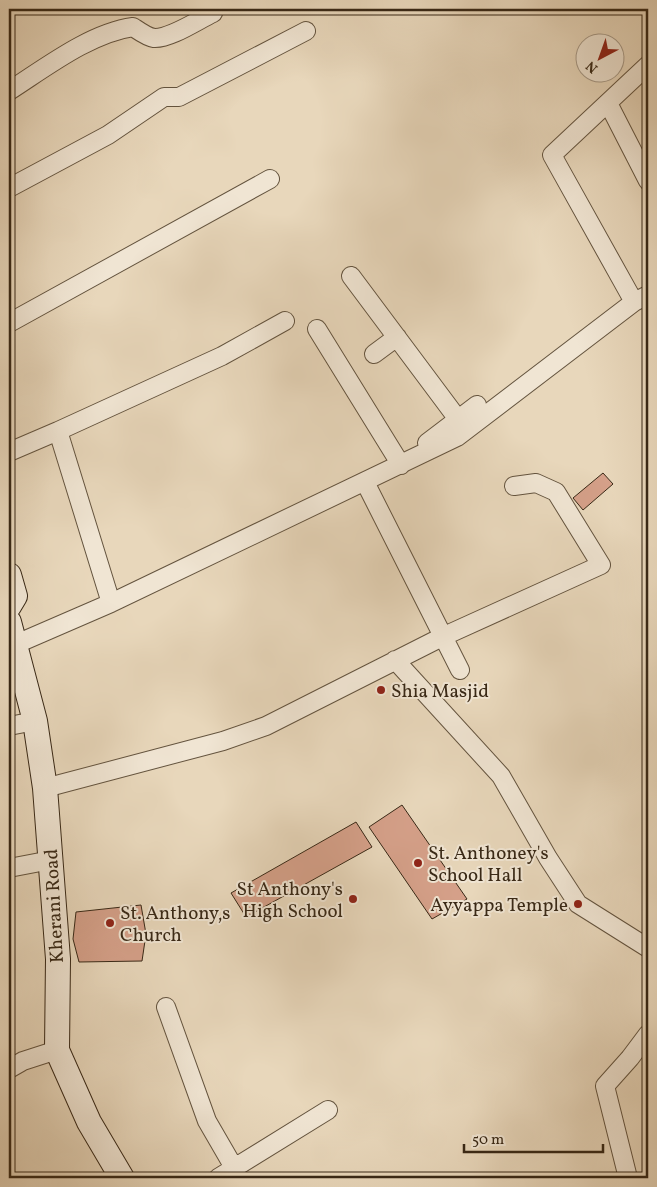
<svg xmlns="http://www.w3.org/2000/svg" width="657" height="1187" viewBox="0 0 657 1187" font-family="Vollkorn,serif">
<rect width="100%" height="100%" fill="#e8d7bb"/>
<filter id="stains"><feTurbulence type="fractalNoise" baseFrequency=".004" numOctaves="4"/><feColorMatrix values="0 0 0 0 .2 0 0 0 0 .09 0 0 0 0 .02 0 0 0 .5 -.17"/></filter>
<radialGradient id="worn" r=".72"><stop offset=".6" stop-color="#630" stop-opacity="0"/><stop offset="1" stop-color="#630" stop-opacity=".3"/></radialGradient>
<path fill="#d5a089" stroke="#382816" d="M603 473 613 484 583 510 573 498Z
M402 805 467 899 432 919 369 827Z
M356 822 372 847 246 917 231 893Z
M141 905 146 934 142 961 79 962 73 939 76 912Z"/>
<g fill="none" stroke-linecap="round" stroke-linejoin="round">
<defs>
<path id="minor" d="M9 91C45 68 90 33 133 27 139 31 147 37 154 38 170 39 198 20 213 13
M608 103 648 181
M9 188 108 135 164 97H179L306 31
M351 276 466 430
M634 302 552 155 648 65
M9 323 270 179
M317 329 401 465
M374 354 397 337
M58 431 111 603
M427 443 477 405
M9 452 58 431 222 356 285 321
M365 482 460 670
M14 645 111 603 457 437 634 302 648 295
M395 660 501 776 548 858 578 904 648 948
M9 726 35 721
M45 788 223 741 266 726 442 637 601 565 556 492 536 483 514 486
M9 868 51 860
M166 1007 207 1121 240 1178
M9 1069 23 1061 57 1050
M218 1178 328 1110
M628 1178 605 1086 630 1058 648 1034"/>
<path id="secondary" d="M9 575 15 596 9 606
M9 622 35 721 45 788 58 959 57 1050 89 1122 122 1178"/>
</defs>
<use href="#minor" stroke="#64543f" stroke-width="20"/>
<use href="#secondary" stroke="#382816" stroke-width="26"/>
<use href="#minor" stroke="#f0e5d3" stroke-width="18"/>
<use href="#secondary" stroke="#f0e5d3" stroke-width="24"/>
</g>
<g fill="#8f2418" stroke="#f0e5d3" stroke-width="2">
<circle cx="381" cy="690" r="5"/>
<circle cx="418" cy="863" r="5"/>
<circle cx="353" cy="899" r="5"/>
<circle cx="578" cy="904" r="5"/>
<circle cx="110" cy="923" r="5"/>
</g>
<g text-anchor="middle" stroke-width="4" stroke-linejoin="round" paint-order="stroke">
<g font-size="19" fill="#382816" stroke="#f0e5d3" text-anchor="start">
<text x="391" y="697">Shia Masjid</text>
<text x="428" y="859">St. Anthoney's<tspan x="428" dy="22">School Hall</tspan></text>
<text x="343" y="895" text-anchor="end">St Anthony's<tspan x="343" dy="22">High School</tspan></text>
<text x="568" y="911" text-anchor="end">Ayyappa Temple</text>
<text x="120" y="919">St. Anthony,s<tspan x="120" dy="22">Church</tspan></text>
</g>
<g font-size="19" fill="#382816" stroke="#f0e5d3">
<text transform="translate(53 906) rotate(-93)" y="7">Kherani Road</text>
</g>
</g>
<rect width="657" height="1187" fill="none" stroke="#e8d7bb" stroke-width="30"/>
<rect x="10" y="10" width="637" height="1167" fill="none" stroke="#382816" stroke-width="2.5"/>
<rect x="15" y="15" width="627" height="1157" fill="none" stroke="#382816"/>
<g transform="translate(600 58) rotate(221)"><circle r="24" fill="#f0e5d3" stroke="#a69987"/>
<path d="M0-4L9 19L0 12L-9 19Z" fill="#8f2418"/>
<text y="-8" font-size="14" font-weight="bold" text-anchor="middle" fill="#382816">N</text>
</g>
<path d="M464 1144v8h139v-8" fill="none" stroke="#382816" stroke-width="2.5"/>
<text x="472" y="1144" font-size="15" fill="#382816" stroke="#f0e5d3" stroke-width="4" paint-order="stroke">50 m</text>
<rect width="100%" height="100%" filter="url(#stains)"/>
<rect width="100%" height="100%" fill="url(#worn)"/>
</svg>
